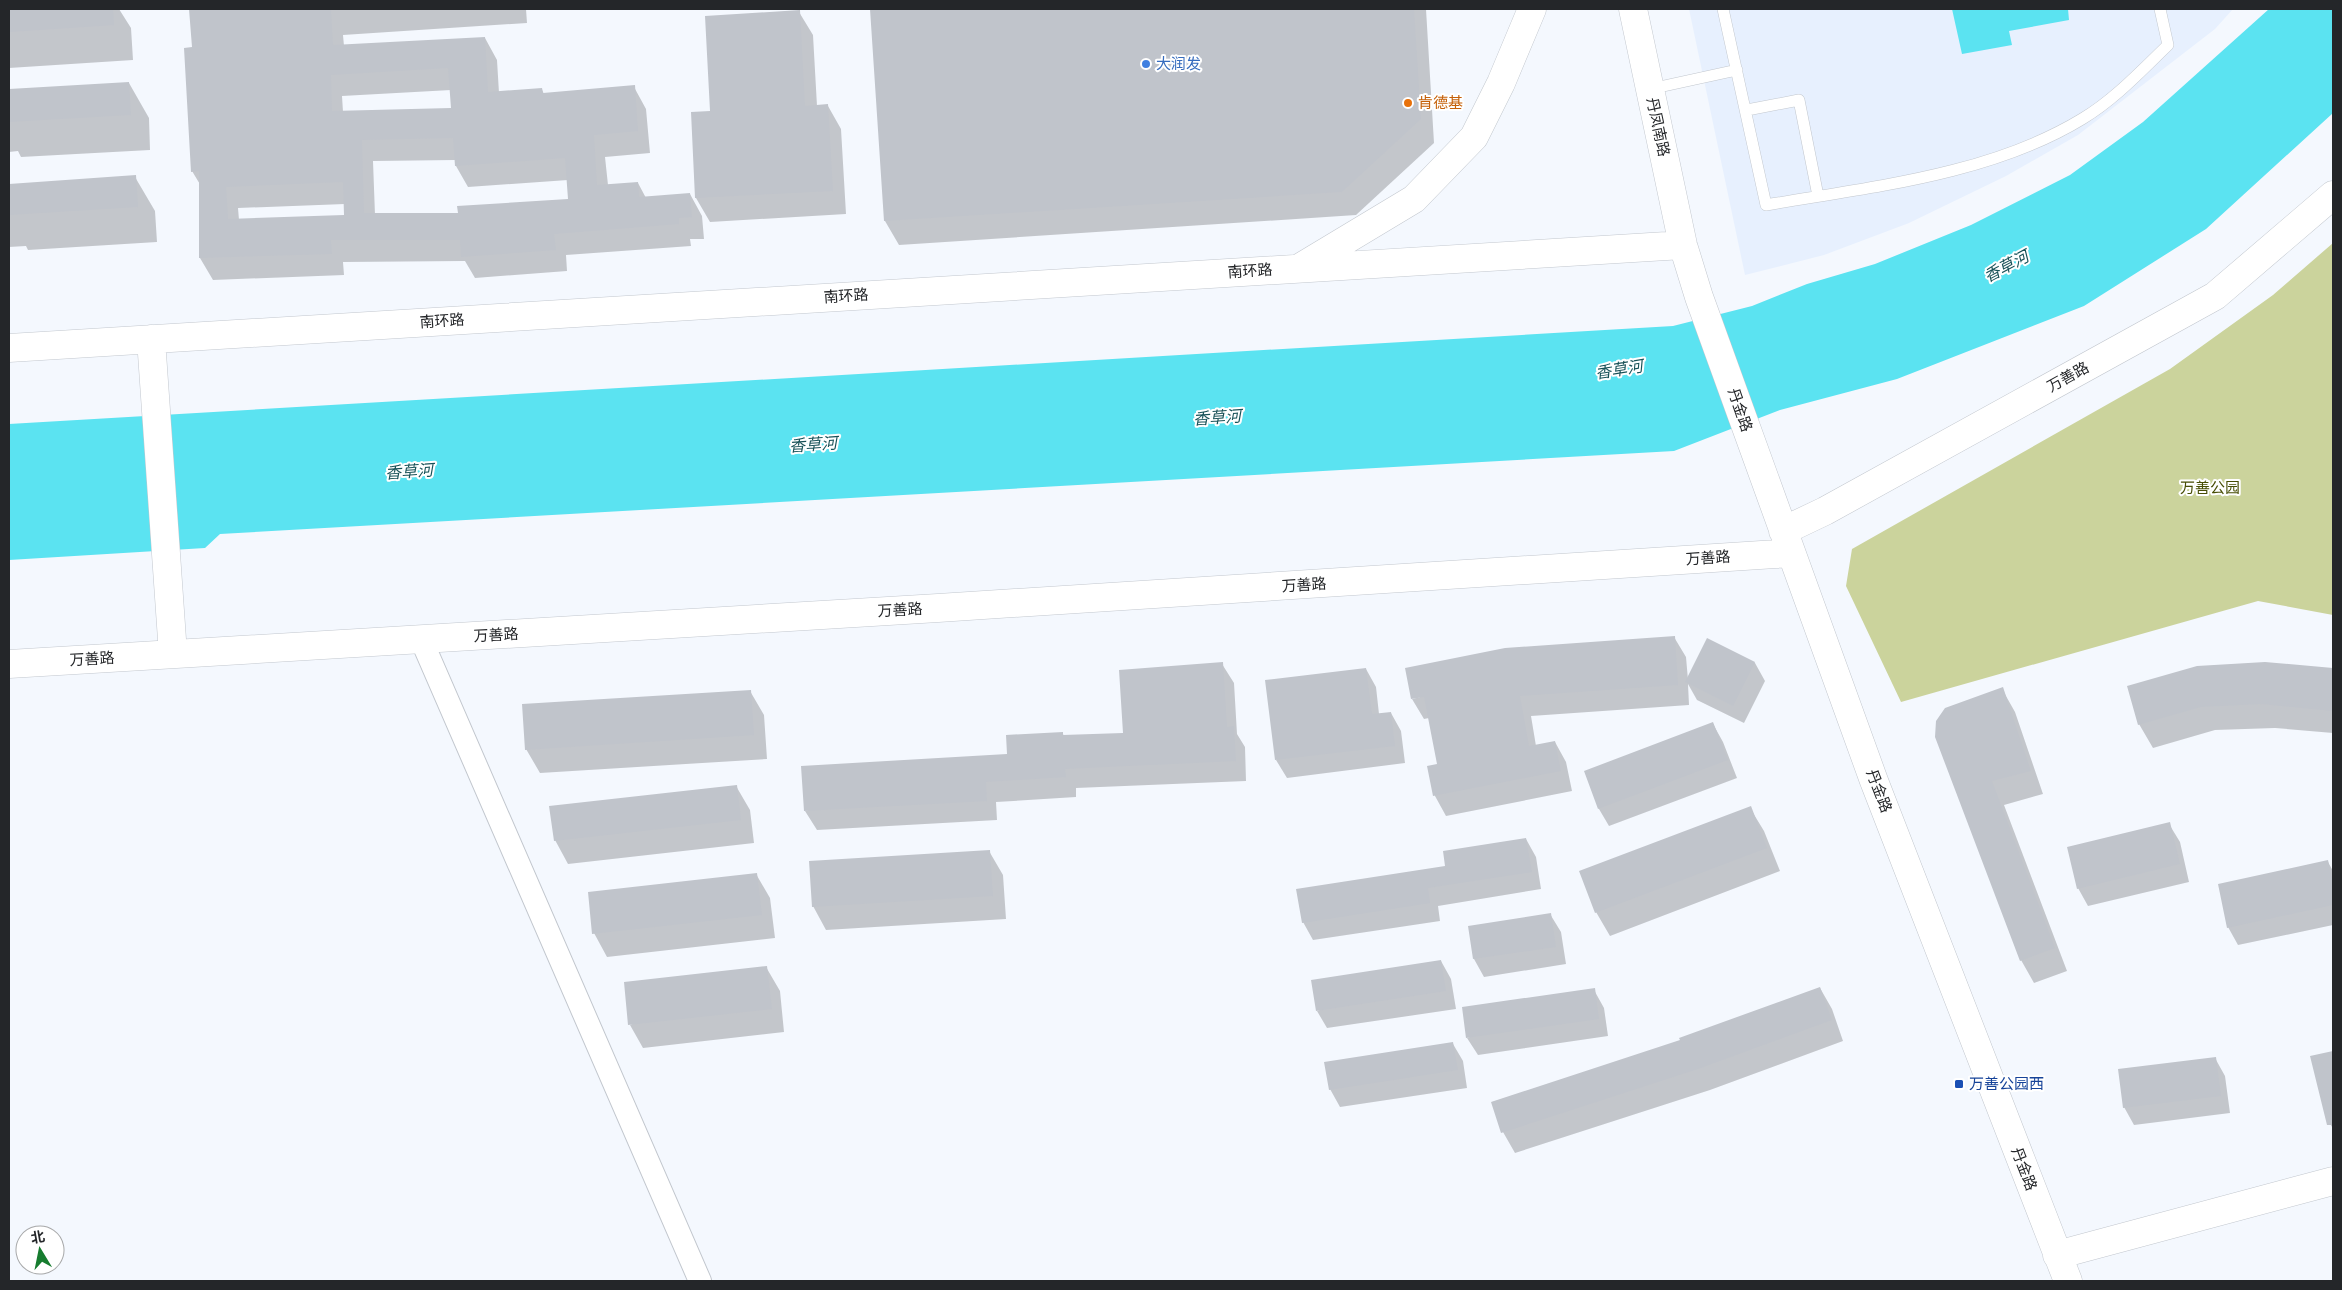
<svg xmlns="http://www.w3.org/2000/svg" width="2342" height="1290" viewBox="0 0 2342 1290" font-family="'Source Sans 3','Noto Sans SC',sans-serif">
<rect width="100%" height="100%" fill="#f4f8fe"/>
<path fill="#e7f0fe" d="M1689 9H2233L2215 29 2078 135 2006 176 1909 223 1824 255 1745 275Z"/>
<path fill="#cbd39c" d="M2333 243V615L2258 601 1901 702 1846 586 1852 549 2170 369 2273 295Z"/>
<path fill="#5be3f1" d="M1952 9H2068L2069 20 2009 31 2012 45 1962 54Z
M2269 9H2333V113L2206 229 2084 306 1897 379 1780 410 1674 451 220 534 205 548 9 560V424L1673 326 1752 306 1807 284 1875 264 1971 225 2070 175 2143 122Z"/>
<path fill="#0003" fill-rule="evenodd" d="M9 9H119L131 28 133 60 9 68Z
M190 9H526L527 23 343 35 344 46 485 38 497 60 499 93 542 90 544 94 634 87 646 109 650 153 605 157 608 185 638 183 646 198 690 194 702 216 704 239H690L691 246 566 255 567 271 475 278 465 261 343 262 344 275 213 280 200 258 201 186 192 171 193 48ZM451 90 452 109 343 112 342 96ZM456 160V166L468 187 568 180 570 200 459 214 375 215 373 161ZM345 204 346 216 239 220 238 208Z
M871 9H1426L1434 143 1356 215 899 245 885 221Z
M799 12 813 35 817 106H828L841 129 846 214 710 222 696 198 692 113 711 112Z
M129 83 149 118 150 150 21 157 18 151 9 152V90Z
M135 177 155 211 157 242 28 250 26 246 9 247V185Z
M1674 637 1686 657 1688 680 1708 640 1755 663 1765 681 1744 723 1697 700 1688 684 1689 705 1531 716 1536 746 1555 742 1566 762 1572 791 1446 816 1435 796 1429 767 1438 765 1429 718 1424 719 1412 699Z
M2265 663 2333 670V733L2275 728 2215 730 2153 748 2139 724Z
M1222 664 1234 683 1237 734 1245 747 1246 781 1076 788V797L996 802 997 820 817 830 805 811 1008 755 1063 734 1064 736 1124 734Z
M1366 669 1376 687 1379 714 1391 713 1401 731 1405 763 1287 778 1276 760Z
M2002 689 2015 712 2043 794 2004 805 2067 971 2034 983 2021 960 1945 709Z
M750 691 764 715 767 759 540 773 526 749Z
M1713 724 1723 742 1737 778 1609 826 1599 809 1585 772Z
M736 786 750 810 754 843 568 864 555 840Z
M1750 808 1764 831 1780 871 1610 936 1596 912Z
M2169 824 2180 842 2189 882 2088 906 2078 888Z
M1526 839 1536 857 1541 889 1438 906 1440 921 1313 940 1303 922Z
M989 851 1003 875 1006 919 826 930 813 906Z
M2328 862 2333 871V925L2238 945 2228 927Z
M756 874 770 898 775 938 607 957 594 933Z
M1550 914 1561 932 1566 964 1484 977 1474 959 1469 927Z
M1441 961 1451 979 1456 1009 1327 1028 1317 1011Z
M766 967 780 991 784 1032 643 1048 630 1025Z
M1820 988 1832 1009 1843 1041 1710 1090 1515 1153 1503 1132 1493 1102 1681 1041Z
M1594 990 1604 1008 1608 1036 1478 1055 1467 1038Z
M1453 1044 1463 1061 1467 1088 1340 1107 1330 1089Z
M2333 1052V1129L2326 1115 2312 1057Z
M2215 1058 2225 1076 2230 1113 2134 1125 2124 1107Z"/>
<path fill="#c0c4cb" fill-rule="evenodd" d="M9 9H113L114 25 9 32Z
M189 9H331L333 45 485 37 488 92 542 88 543 93 635 85 638 131 594 135 597 185 638 182 639 197 690 193 692 217 679 218V224L554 234 556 250 461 257 460 240H331L332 254 199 258V171L191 172 184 48 192 47ZM448 68 451 108 332 111 331 75ZM453 138 455 166 565 158 568 199 457 206 458 213H364L362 140ZM343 182 344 215 228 219 226 187Z
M870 9H1414L1421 119 1342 192 884 221Z
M800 10 805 106 828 104 833 191 695 198 691 112 710 111 705 16Z
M129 82 131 115 9 122V89Z
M136 175 138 207 9 215V184Z
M1675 636 1678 685 1520 696 1529 746 1555 741 1561 771 1433 796 1427 766 1437 764 1424 697 1411 699 1405 668 1505 648Z
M1707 638 1755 662 1733 706 1685 682Z
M1223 662 1227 727 1234 726 1236 761 1065 769 1066 777 986 782 987 801 804 811 801 766 1007 754 1006 735 1063 732V735L1123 733 1119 670Z
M2265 662 2333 668V711L2261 704 2201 707 2138 725 2127 686 2197 666Z
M1366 668 1372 714 1391 712 1395 746 1275 760 1265 680Z
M2003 687 2031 771 1992 781 2055 948 2020 961 1935 737 1936 721 1945 708Z
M751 690 754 735 525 750 522 704Z
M1713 722 1728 760 1598 809 1584 771Z
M737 785 741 820 554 841 549 806Z
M1751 806 1767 848 1595 913 1579 871Z
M2170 822 2180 864 2077 889 2067 847Z
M1526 838 1532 872 1428 888 1430 903 1302 923 1296 889 1445 866 1443 851Z
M990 850 993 896 812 907 809 861Z
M2328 860 2333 883V905L2227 928 2218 884Z
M757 873 762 915 592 934 588 892Z
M1551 913 1556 947 1473 959 1468 926Z
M1441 960 1446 991 1316 1011 1311 980Z
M767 966 772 1009 628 1025 624 982Z
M1820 987 1832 1020 1698 1069 1501 1133 1491 1102 1680 1040 1679 1038Z
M1595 988 1599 1019 1466 1038 1462 1007Z
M1453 1042 1458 1070 1329 1090 1324 1062Z
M2333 1051V1125H2327L2310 1056Z
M2216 1057 2221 1096 2123 1108 2118 1069Z"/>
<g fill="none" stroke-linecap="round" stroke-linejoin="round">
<defs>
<path id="lane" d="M1723 9 1766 205C1870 187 1990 175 2082 119 2114 100 2141 71 2168 45L2160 9
M1650 89 1737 70
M1747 110 1799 100 1818 196"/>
<path id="street" d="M421 639 700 1281"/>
<path id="secondary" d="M1633 9 1683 245 1699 297 1874 781 2068 1281
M1301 267 1414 199 1474 137 1501 83 1532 9
M151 339 173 654
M9 348 1683 245
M1783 531 1825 511 2215 296 2333 195
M9 664 938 608 1791 553
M2057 1255 2333 1181"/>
</defs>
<use href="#lane" stroke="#c2c7ce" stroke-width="12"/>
<use href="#street" stroke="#c2c7ce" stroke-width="24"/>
<use href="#secondary" stroke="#c2c7ce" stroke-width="29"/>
<use href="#lane" stroke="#fff" stroke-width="11"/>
<use href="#street" stroke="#fff" stroke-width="22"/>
<use href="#secondary" stroke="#fff" stroke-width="28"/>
</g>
<circle fill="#3f7fe0" stroke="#fff" stroke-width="2" cx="1146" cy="64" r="5"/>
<circle fill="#e8710a" stroke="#fff" stroke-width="2" cx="1408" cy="103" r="5"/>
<rect fill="#1a4fb4" stroke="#fff" stroke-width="2" x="1954" y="1079" width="10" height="10" rx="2.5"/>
<g text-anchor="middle" stroke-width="4" stroke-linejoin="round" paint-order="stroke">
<g font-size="15" fill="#366cbe" stroke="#fff" text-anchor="start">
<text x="1156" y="69">大润发</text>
</g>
<g font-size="15" fill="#c56008" stroke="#fff" text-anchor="start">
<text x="1418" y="108">肯德基</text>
</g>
<g font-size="15" fill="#242629" stroke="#fff">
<text transform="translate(1658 127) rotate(78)" y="5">丹凤南路</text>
<text transform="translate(1250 271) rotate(-4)" y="5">南环路</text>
<text transform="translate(846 296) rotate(-4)" y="5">南环路</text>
<text transform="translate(442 321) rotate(-4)" y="5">南环路</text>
<text transform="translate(2068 377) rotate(-29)" y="5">万善路</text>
<text transform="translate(1740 410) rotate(71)" y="5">丹金路</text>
<text transform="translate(1708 558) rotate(-4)" y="5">万善路</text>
<text transform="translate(1304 585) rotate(-4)" y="5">万善路</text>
<text transform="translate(900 610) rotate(-3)" y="5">万善路</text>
<text transform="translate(496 635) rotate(-3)" y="5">万善路</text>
<text transform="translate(92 659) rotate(-3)" y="5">万善路</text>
<text transform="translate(1879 791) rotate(69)" y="5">丹金路</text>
<text transform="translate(2024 1169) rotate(69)" y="5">丹金路</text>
</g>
<g font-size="15" fill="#484e05" stroke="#fff">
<text x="2210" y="493">万善公园</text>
</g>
<g font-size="15" fill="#164399" stroke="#fff" text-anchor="start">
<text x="1969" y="1089">万善公园西</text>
</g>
<g font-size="16" font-style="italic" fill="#175157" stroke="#fff">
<text transform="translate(2006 266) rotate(-28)" y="6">香草河</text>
<text transform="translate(1619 369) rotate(-9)" y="6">香草河</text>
<text transform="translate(1217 417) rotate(-4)" y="6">香草河</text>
<text transform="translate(813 444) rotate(-4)" y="6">香草河</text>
<text transform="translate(409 471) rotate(-4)" y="6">香草河</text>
</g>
</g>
<rect width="2342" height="1290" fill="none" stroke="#242629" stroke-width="20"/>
<g transform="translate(40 1250) rotate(350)"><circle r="24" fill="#ffffff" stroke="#a7a8a9"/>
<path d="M0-4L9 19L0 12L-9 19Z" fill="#167c2f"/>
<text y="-8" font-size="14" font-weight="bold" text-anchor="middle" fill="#242629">北</text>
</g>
</svg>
